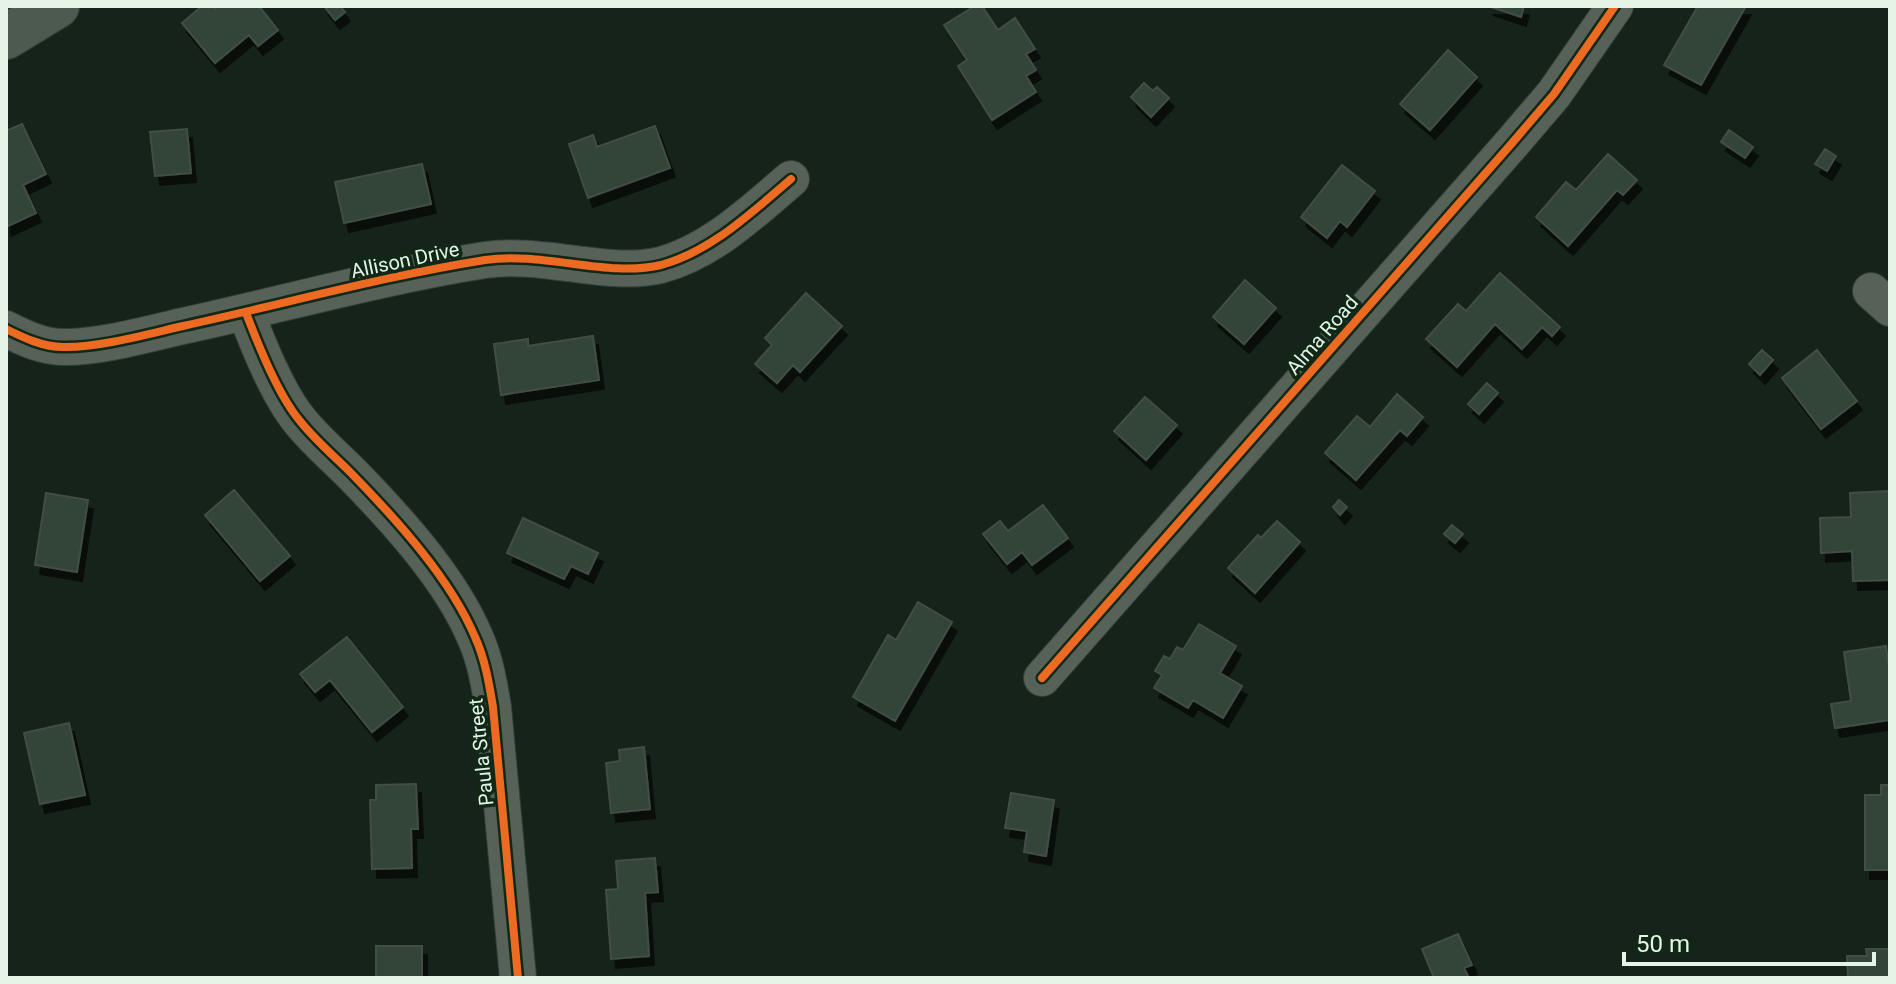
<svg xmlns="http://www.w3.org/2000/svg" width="1896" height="984" viewBox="0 0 1896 984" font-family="Roboto,sans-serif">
<defs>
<filter id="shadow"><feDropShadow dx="5" dy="9" stdDeviation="0" flood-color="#0009"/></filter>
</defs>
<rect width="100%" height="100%" fill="#16231a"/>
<path fill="#324438" stroke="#424d45" stroke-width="2" filter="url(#shadow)" d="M202 6H212L215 9 219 6H259L278 30 258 46 249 35 215 63 182 23Z
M324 6H340L345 12 335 20Z
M975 6H982L998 30 1015 18 1035 49 1026 54 1036 70 1026 76 1036 92 992 120 958 66 967 60 944 25Z
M1488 6H1524L1521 17Z
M1698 6H1746L1701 85 1664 65Z
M1448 50 1477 77 1430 130 1400 104Z
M1144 83 1153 91 1157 87 1169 98 1151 117 1131 97Z
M22 124 46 174 23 185 36 213 6 227V131Z
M655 126 670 168 588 198 569 144 593 135 597 147Z
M187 129 191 173 155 176 150 132Z
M1729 130 1753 147 1745 158 1721 142Z
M1825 149 1836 156 1827 171 1815 164Z
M1608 154 1637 180 1623 195 1617 190 1568 246 1536 217 1566 182 1576 190Z
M422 164 431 204 344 223 335 182Z
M1342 165 1375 191 1347 227 1340 221 1327 238 1301 217Z
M1500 273 1560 327 1552 336 1542 327 1522 349 1495 324 1457 367 1426 339 1458 304 1466 311Z
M1245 280 1276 308 1244 344 1213 317Z
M806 293 842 326 800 372 793 365 777 383 755 364 772 345 765 338Z
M593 336 599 380 501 395 494 344 528 339V346Z
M1762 350 1773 360 1760 375 1749 364Z
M1817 350 1857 401 1821 429 1782 378Z
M1487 383 1498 393 1479 414 1468 404Z
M1397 394 1423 417 1407 436 1400 430 1356 480 1325 453 1357 416 1370 427Z
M1145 397 1177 425 1146 460 1114 431Z
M234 490 290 556 260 581 205 515Z
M1889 491 1890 580 1853 581 1852 551 1821 553 1820 518 1851 517 1850 493Z
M46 493 88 500 77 572 35 565Z
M1339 500 1347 507 1340 515 1333 507Z
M1043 505 1068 538 1032 565 1022 552 1007 564 983 534 1000 521 1008 531Z
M523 518 598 553 588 574 571 566 564 579 507 553Z
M1277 521 1300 542 1255 593 1228 568 1258 535 1261 538Z
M1452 525 1463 534 1455 543 1444 534Z
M918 602 952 622 895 721 853 697 888 635 896 640Z
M1199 624 1236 646 1220 673 1242 686 1223 718 1193 700 1188 708 1154 688 1162 675 1155 671 1164 656 1170 659 1177 647 1183 650Z
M347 637 403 707 372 732 330 680 315 692 300 674Z
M1886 646 1890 676V720L1835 728 1831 704 1851 701 1844 652Z
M69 723 85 795 40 804 24 733Z
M644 747 650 809 611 813 606 763 620 761 619 750Z
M416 784 418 829H411L412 868 372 869 370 800H376V785Z
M1881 785H1890V870H1865V795H1881Z
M1011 793 1054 800 1046 856 1024 852 1027 831 1005 828Z
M655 858 658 892 645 893 649 956 611 959 606 890 618 889 616 861Z
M1458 934 1472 965 1464 968 1469 978H1434L1422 949Z
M376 946H422V978H429H376Z
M1866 949H1890V978H1848L1847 956H1867Z"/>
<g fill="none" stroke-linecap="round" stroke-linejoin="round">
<defs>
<path id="minor" d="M1871 291 1890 308
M246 313C258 344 278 395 300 421 315 440 334 456 351 473 396 519 450 578 475 637 485 659 489 683 493 707L518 978
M6 329C24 338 43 347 63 347 98 348 148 334 183 326 284 304 384 276 485 260 543 251 608 278 661 265 712 251 752 212 791 179
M1042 678 1513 142 1554 94 1615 6"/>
<path id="secondary" d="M6 37 57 6"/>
</defs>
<use href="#minor" stroke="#343f38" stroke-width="38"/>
<use href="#secondary" stroke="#343f38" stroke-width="46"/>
<use href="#minor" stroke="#566158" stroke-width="36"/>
<use href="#secondary" stroke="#4d5a50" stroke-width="44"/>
<defs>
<path id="cycleway" d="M246 313C258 344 278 395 300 421 315 440 334 456 351 473 396 519 450 578 475 637 485 659 489 683 493 707L518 978
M6 329C24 338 43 347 63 347 98 348 148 334 183 326 284 304 384 276 485 260 543 251 608 278 661 265 712 251 752 212 791 179
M1042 678 1513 142 1554 94 1615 6"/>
</defs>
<use href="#cycleway" stroke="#112817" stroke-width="13"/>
<use href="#cycleway" stroke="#ed6a23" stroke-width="8"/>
</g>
<g text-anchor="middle" stroke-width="7" stroke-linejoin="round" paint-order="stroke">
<g font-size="20" fill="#e6f4e8" stroke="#112817">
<text transform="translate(405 260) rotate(-12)" y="7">Allison Drive</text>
<text transform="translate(1322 335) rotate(-49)" y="7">Alma Road</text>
<text transform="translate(481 752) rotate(-96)" y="7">Paula Street</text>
</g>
</g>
<rect width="1896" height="984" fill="none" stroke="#e6f4e8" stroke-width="16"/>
<path d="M1624 952v12h250v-12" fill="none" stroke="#e6f4e8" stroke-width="4"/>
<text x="1636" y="952" font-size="24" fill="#e6f4e8" stroke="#112817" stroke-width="6" paint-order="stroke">50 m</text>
</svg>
